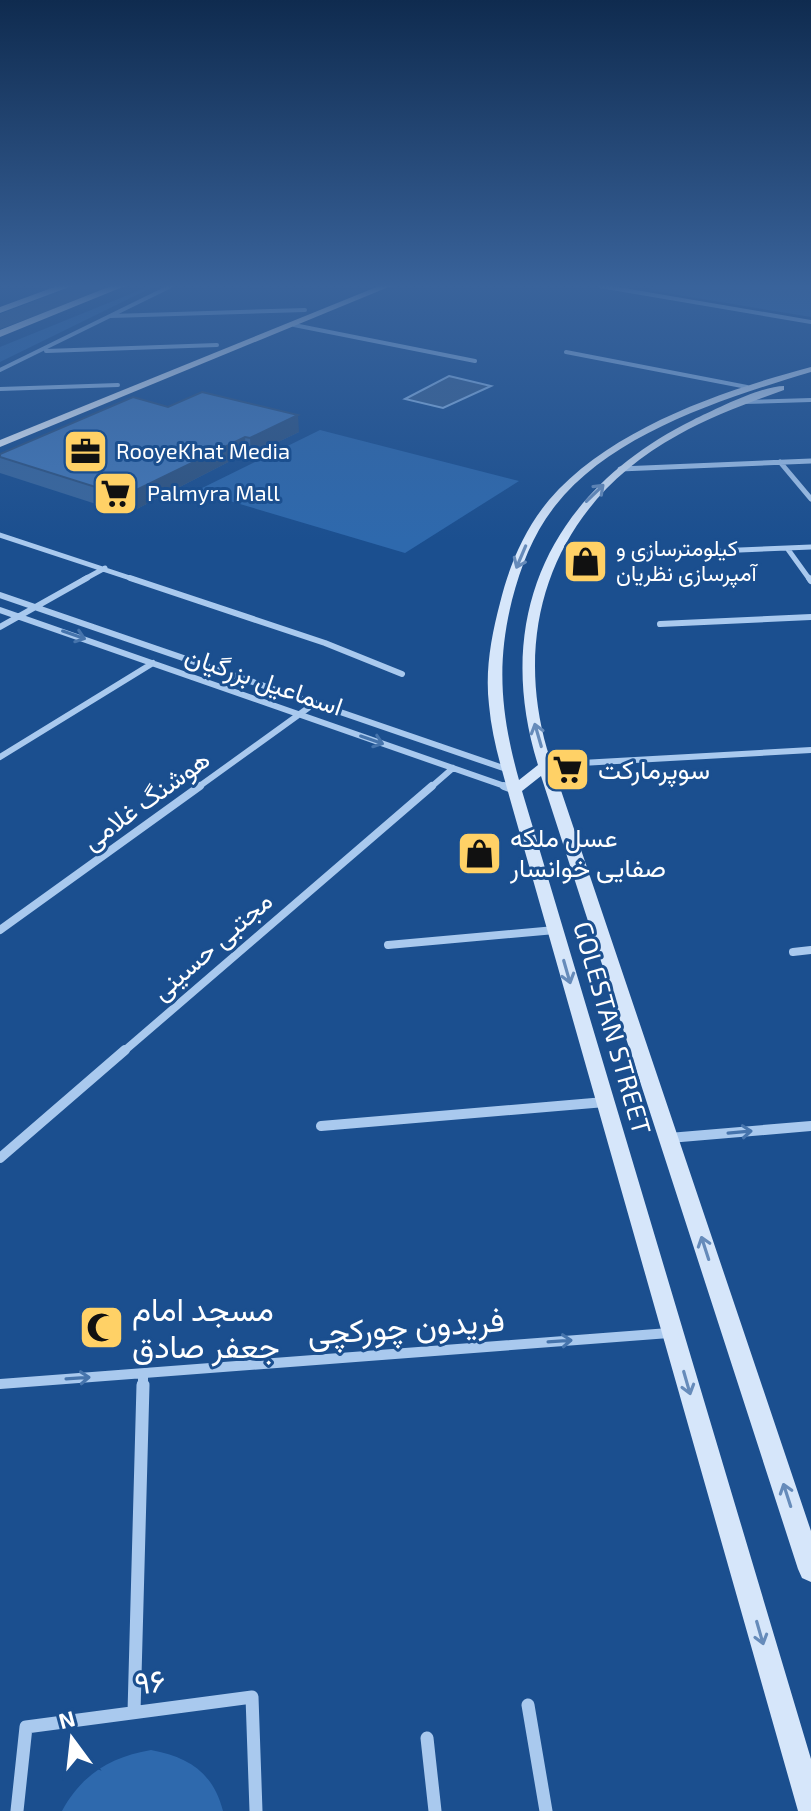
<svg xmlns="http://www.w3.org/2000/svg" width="811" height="1811" viewBox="0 0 811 1811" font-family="'Exo 2',Vazirmatn,sans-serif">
<rect width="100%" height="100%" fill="#1b4f8f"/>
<path fill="#2e69ad" d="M150 286H155L0 362V347Z
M654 286H811V317L648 290Z
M320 430 519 481 405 553 196 491Z
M151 1750C188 1757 213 1772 223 1811H62C82 1774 111 1757 151 1750Z"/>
<path fill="#3c6290" stroke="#9cc4f0" stroke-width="2" d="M449 376 491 386 443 408 405 399Z"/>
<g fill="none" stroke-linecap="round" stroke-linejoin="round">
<path fill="#3c6290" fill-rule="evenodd" d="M73 286H105L102 291 0 329V314Z"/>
<path stroke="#a9c9ee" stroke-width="4" d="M600 286 811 322
M111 316 305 310
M294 325 475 361
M46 351 217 345
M566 352 747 387
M0 370 171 286
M0 389 118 385
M744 402 811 400"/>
<path stroke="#a9c9ee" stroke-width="5" d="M780 462 811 499
M620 469 811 461
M0 535 136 580
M642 554 787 548
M83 580 105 568
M810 580 787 548 811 547"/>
<path stroke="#a9c9ee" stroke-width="6" d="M130 578 325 643 402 674
M809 578 811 581
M0 595 509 770
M0 610 510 788
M660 624 811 617
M0 627 87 578
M0 757 153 663
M546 765 811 750
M197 788 315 703
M430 788 453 768"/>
<path stroke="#a9c9ee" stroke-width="8" d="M504 786 515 790
M0 930 200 786
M388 945 555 930
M793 952 811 950
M123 1052 432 786"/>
<path stroke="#a9c9ee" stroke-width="10" d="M321 1126 605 1102
M669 1138 811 1126
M0 1158 125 1050
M0 1384 669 1333
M143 1387V1374"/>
<path stroke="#a9c9ee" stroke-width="13" d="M528 1705 546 1811
M134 1712 143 1385
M427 1738 435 1811
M17 1811 26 1727 252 1697 256 1811"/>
<path fill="#d6e6fa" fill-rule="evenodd" d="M811 367V372C725 398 612 433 555 506 533 534 521 566 512 600 496 665 501 715 519 780L538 765C491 614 553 489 693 420 714 410 761 386 784 386V390C748 403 712 416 678 435 560 499 510 620 547 749L811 1531V1582L802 1578 798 1569 541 776 522 791 811 1759V1811H798L512 806C503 773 492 740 489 705 485 671 491 637 500 603 509 566 524 530 549 500 611 428 722 391 811 367Z"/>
<path fill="#f0f6ff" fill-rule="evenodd" d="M379 286H391L0 447V440Z"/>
<path fill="#f8faff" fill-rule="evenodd" d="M57 286H72L0 313V307Z
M111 286H125L0 337V330Z"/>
</g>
<path fill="#3a679d" d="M168 407 299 432 251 455 246 453 127 514 0 473V454Z"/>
<path fill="#305480" d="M298 415 299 432 251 455 250 438Z
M245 437 246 453 127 514 124 496Z"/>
<path fill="#4478b7" stroke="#305480" stroke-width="2" d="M202 392 298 415 250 438 245 437 124 496 0 457V454L133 397 168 407Z"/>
<defs><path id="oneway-shaft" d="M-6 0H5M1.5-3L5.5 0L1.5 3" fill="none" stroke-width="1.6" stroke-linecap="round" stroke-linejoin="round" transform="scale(2)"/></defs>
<g stroke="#668bba">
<use href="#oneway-shaft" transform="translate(595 493) rotate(-44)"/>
<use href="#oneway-shaft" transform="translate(521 557) rotate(113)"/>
<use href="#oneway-shaft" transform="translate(538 735) rotate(-106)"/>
<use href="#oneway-shaft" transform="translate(567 972) rotate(74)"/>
<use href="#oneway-shaft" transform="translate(705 1248) rotate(-108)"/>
<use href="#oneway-shaft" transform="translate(687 1383) rotate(74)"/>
<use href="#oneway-shaft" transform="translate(787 1495) rotate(-108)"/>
<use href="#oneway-shaft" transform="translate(760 1633) rotate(74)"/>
</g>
<g stroke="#4674ac">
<use href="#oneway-shaft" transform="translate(74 635) rotate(19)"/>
<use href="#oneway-shaft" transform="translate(372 740) rotate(19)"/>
<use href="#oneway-shaft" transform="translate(740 1132) rotate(-5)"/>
<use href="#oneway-shaft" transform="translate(560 1341) rotate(-4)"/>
<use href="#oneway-shaft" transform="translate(78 1378) rotate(-4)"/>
</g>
<linearGradient id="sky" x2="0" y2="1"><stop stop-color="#0f2b4f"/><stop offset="0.53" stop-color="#39639b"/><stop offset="1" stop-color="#39639b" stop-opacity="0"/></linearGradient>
<rect width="811" height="540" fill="url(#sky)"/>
<defs>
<symbol id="office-square" viewBox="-11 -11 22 22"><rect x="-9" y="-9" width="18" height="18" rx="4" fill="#ffd166" stroke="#1b4f8f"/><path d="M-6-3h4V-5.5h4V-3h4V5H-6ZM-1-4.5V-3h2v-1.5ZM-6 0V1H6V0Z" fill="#111"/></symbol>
<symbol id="supermarket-square" viewBox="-11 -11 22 22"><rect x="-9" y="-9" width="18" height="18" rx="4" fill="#ffd166" stroke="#1b4f8f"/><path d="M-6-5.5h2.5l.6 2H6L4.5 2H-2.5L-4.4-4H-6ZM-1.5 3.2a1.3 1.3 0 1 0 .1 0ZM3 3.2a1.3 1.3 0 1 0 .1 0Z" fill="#111"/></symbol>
<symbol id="shop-square" viewBox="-11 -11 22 22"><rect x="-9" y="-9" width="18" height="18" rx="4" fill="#ffd166" stroke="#1b4f8f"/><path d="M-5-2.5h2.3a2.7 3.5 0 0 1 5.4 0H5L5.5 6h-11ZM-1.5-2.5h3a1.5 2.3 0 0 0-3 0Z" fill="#111"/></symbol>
<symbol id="mosque-square" viewBox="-11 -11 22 22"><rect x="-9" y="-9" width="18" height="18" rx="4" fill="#ffd166" stroke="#1b4f8f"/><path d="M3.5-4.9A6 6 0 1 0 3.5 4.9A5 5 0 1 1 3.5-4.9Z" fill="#111"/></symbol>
</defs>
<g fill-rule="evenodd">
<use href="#office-square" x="60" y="426" width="51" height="51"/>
<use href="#supermarket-square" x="90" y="468" width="51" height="51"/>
<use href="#shop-square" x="560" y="536" width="51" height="51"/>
<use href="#supermarket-square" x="542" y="744" width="51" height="51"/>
<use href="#shop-square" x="454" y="828" width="51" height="51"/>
<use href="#mosque-square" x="76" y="1302" width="51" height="51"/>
</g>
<g text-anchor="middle" stroke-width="6" stroke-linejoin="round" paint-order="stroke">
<g font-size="22" fill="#fff" stroke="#1b4f8f" text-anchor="start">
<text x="116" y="459">RooyeKhat Media</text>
<text x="147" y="501">Palmyra Mall</text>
<text x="616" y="556">کیلومترسازی و<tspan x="616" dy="25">آمپرسازی نظریان</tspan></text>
</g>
<g font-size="26" fill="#fff" stroke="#1b4f8f">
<text transform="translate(264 681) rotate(19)" y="9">اسماعیل بزرگیان</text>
<text transform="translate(146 800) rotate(-36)" y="9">هوشنگ غلامی</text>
<text transform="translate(212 946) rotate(-41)" y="9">مجتبی حسینی</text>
<text transform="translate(612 1028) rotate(74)" y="9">GOLESTAN STREET</text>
</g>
<g font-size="26" fill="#fff" stroke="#1b4f8f" text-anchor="start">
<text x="598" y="779">سوپرمارکت</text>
<text x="510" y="847">عسل ملکه<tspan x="510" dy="30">صفایی خوانسار</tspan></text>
</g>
<g font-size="32" fill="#fff" stroke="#1b4f8f" text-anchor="start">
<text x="132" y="1321">مسجد امام<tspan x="132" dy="37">جعفر صادق</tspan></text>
</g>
<g font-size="32" fill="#fff" stroke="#1b4f8f">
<text transform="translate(406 1327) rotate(-4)" y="11">فریدون چورکچی</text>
<text transform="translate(150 1682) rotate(-7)" y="11">۹۶</text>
</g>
</g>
<g transform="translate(72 1739) rotate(345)" stroke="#1b4f8f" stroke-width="6" paint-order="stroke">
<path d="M0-6L14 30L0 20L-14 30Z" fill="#ffffff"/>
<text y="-12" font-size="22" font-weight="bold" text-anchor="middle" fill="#ffffff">N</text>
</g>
</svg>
